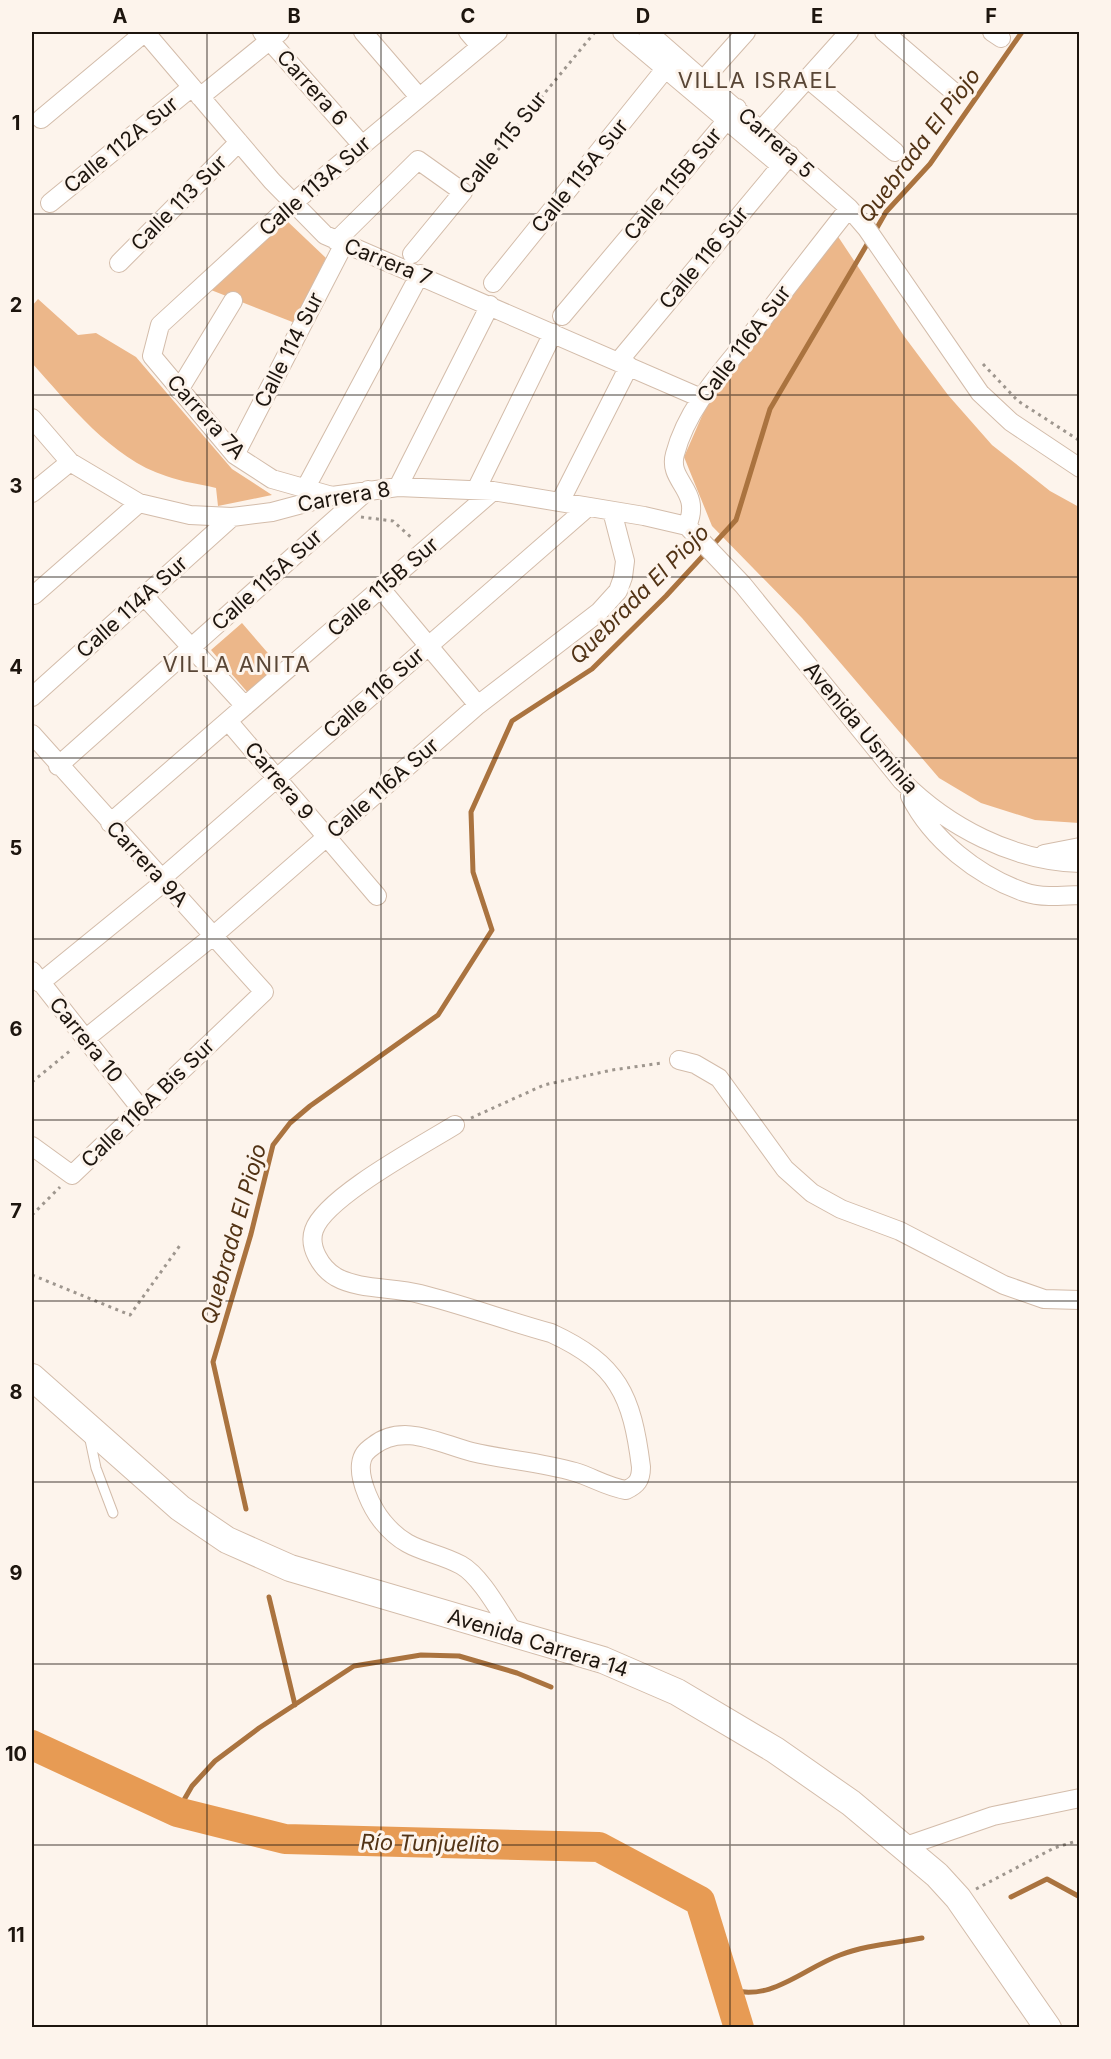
<svg xmlns="http://www.w3.org/2000/svg" width="1111" height="2059" viewBox="0 0 1111 2059" font-family="Inter,sans-serif">
<rect width="100%" height="100%" fill="#fdf4ec"/>
<path fill="#ecb78a" d="M286 220 326 258 295 323 211 290Z
M837 235 904 336 948 395 992 445 1050 491 1079 507V823L1035 820 981 803 939 778 802 618 712 526 684 457 712 393Z
M38 299 78 335 96 333 136 357 232 469 272 495 218 506 216 488C200 484 182 482 166 476 112 459 68 403 32 363V306Z
M242 623 280 667 249 694 211 650Z"/>
<g fill="none" stroke-linecap="round" stroke-linejoin="round">
<path stroke="#aa733f" stroke-width="5" d="M874 233 886 212 930 164 1022 32
M246 1509 213 1362 251 1234 273 1145 290 1123 310 1106 438 1015 492 930 473 872 471 812 512 721 592 669 666 596 736 520 770 409 869 241
M269 1597 295 1705
M177 1812 192 1786 215 1761 259 1728 354 1666 421 1655 459 1656 517 1673 551 1687
M1011 1897 1047 1879 1080 1897
M728 1989C771 2003 802 1969 840 1955 865 1945 896 1943 922 1938"/>
<path stroke="#e79b54" stroke-width="30" d="M32 1745 177 1812 285 1839 599 1847 700 1901 739 2028"/>
<defs>
<path id="lane" d="M89 1435 96 1468 113 1513"/>
<path id="street" d="M145 32 272 181 325 235 701 398
M262 32 362 145
M363 32 419 97
M468 32 480 46
M622 32 781 166
M648 32 849 208 867 229 980 393 1011 422 1080 468
M884 32 955 93
M992 32 1001 38
M807 78 895 152
M704 79 746 32
M200 97 280 32
M41 119 145 32
M761 130 849 32
M50 203 192 87
M336 241 418 160 463 192 412 254
M119 263 239 142
M493 283 666 68
M562 316 737 108
M618 362 790 155
M179 390 233 301
M32 418 70 462 139 503 190 515 232 517 272 512 332 496 398 487 493 491 644 516 687 526 743 585 902 781C948 827 1013 861 1080 863
M235 455 344 244
M398 487 490 305
M305 489 420 274
M476 490 553 333
M32 493 70 462
M332 496 272 479 235 455 152 356 160 325 293 203 498 32
M560 502 629 366
M687 526C703 490 667 482 675 454 687 408 722 371 751 335 783 292 816 250 849 208
M381 589 478 705
M34 595 139 503
M144 596 245 706
M32 697 232 517
M228 721 377 896
M32 734 264 992 72 1175 32 1146
M58 766 368 490
M910 796C932 840 978 876 1024 892 1042 898 1062 896 1080 895
M110 823 493 491
M1044 854 1080 847
M161 879 588 507
M32 971 141 1109
M40 983 164 882
M85 1039 213 936 478 705 599 612 618 591 623 577 625 561 612 511
M679 1060 695 1064 719 1078 785 1169 812 1193 841 1209 900 1231 1004 1285 1044 1299 1080 1300
M455 1125C423 1145 325 1197 314 1230 308 1247 321 1268 336 1277 359 1290 393 1287 420 1294 464 1305 507 1321 551 1333 618 1364 632 1395 641 1467 641 1480 637 1485 626 1490 607 1487 592 1477 575 1472 541 1462 506 1460 472 1452 440 1444 403 1422 373 1446 366 1451 362 1455 361 1464 359 1481 372 1509 383 1522 408 1553 431 1549 461 1565 481 1576 501 1614 514 1633
M906 1846 993 1816 1080 1798"/>
<path id="secondary" d="M32 1377 180 1508 227 1540 290 1568 603 1660 677 1692 775 1750 851 1803 937 1875 958 1898 1048 2028"/>
</defs>
<use href="#lane" stroke="#d3bcaa" stroke-width="11"/>
<use href="#street" stroke="#d3bcaa" stroke-width="20"/>
<use href="#secondary" stroke="#d3bcaa" stroke-width="28"/>
<path stroke="#9e968e" stroke-width="3" stroke-dasharray="3 4.5" stroke-linecap="butt" d="M474 179 595 32
M983 364 1018 401 1080 441
M361 517 393 521 413 539
M32 1082 71 1050
M471 1118 544 1085 612 1070 662 1063
M32 1215 60 1187
M32 1275 130 1315 181 1244
M976 1889 1054 1848 1080 1840"/>
<use href="#lane" stroke="#fff" stroke-width="9"/>
<use href="#street" stroke="#fff" stroke-width="18"/>
<use href="#secondary" stroke="#fff" stroke-width="26"/>
</g>
<path fill="none" stroke="#1d150e" stroke-width="1.5" stroke-opacity="0.55" d="M207 32V2028M381 32V2028M556 32V2028M730 32V2028M904 32V2028M32 214H1080M32 395H1080M32 577H1080M32 758H1080M32 939H1080M32 1120H1080M32 1301H1080M32 1482H1080M32 1664H1080M32 1845H1080"/>
<g text-anchor="middle" stroke-width="6" stroke-linejoin="round" paint-order="stroke">
<g font-size="21" fill="#1d150e" stroke="#fdf4ec">
<text transform="translate(312 88) rotate(48)" y="7">Carrera 6</text>
<text transform="translate(503 143) rotate(-51)" y="7">Calle 115 Sur</text>
<text transform="translate(776 143) rotate(42)" y="7">Carrera 5</text>
<text transform="translate(121 145) rotate(-39)" y="7">Calle 112A Sur</text>
<text transform="translate(580 176) rotate(-51)" y="7">Calle 115A Sur</text>
<text transform="translate(673 184) rotate(-50)" y="7">Calle 115B Sur</text>
<text transform="translate(315 186) rotate(-41)" y="7">Calle 113A Sur</text>
<text transform="translate(179 203) rotate(-45)" y="7">Calle 113 Sur</text>
<text transform="translate(704 258) rotate(-50)" y="7">Calle 116 Sur</text>
<text transform="translate(388 262) rotate(22)" y="7">Carrera 7</text>
<text transform="translate(744 344) rotate(-53)" y="7">Calle 116A Sur</text>
<text transform="translate(289 350) rotate(-63)" y="7">Calle 114 Sur</text>
<text transform="translate(206 417) rotate(48)" y="7">Carrera 7A</text>
<text transform="translate(344 497) rotate(-10)" y="7">Carrera 8</text>
<text transform="translate(267 580) rotate(-42)" y="7">Calle 115A Sur</text>
<text transform="translate(383 587) rotate(-41)" y="7">Calle 115B Sur</text>
<text transform="translate(132 607) rotate(-42)" y="7">Calle 114A Sur</text>
<text transform="translate(374 693) rotate(-41)" y="7">Calle 116 Sur</text>
<text transform="translate(861 728) rotate(50)" y="7">Avenida Usminia</text>
<text transform="translate(279 781) rotate(50)" y="7">Carrera 9</text>
<text transform="translate(383 788) rotate(-41)" y="7">Calle 116A Sur</text>
<text transform="translate(147 864) rotate(47)" y="7">Carrera 9A</text>
<text transform="translate(86 1040) rotate(51)" y="7">Carrera 10</text>
<text transform="translate(148 1103) rotate(-44)" y="7">Calle 116A Bis Sur</text>
<text transform="translate(538 1643) rotate(17)" y="7">Avenida Carrera 14</text>
</g>
<g font-size="22" letter-spacing="1.5" fill="#594636" stroke="#fdf4ec">
<text x="758" y="88">VILLA ISRAEL</text>
<text x="237" y="672">VILLA ANITA</text>
</g>
<g font-size="22" font-style="italic" fill="#523315" stroke="#fdf4ec">
<text transform="translate(919 145) rotate(-53)" y="8">Quebrada El Piojo</text>
<text transform="translate(639 594) rotate(-45)" y="8">Quebrada El Piojo</text>
<text transform="translate(233 1234) rotate(-74)" y="8">Quebrada El Piojo</text>
<text transform="translate(430 1843) rotate(1)" y="8">Río Tunjuelito</text>
</g>
</g>
<rect width="1111" height="2059" fill="none" stroke="#fdf4ec" stroke-width="66"/>
<rect x="33" y="33" width="1045" height="1993" fill="none" stroke="#1d150e" stroke-width="2"/>
<g font-size="20" text-anchor="middle" font-weight="bold" fill="#1d150e">
<text x="120" y="23">A</text>
<text x="294" y="23">B</text>
<text x="468" y="23">C</text>
<text x="643" y="23">D</text>
<text x="817" y="23">E</text>
<text x="991" y="23">F</text>
<text x="16" y="130">1</text>
<text x="16" y="312">2</text>
<text x="16" y="493">3</text>
<text x="16" y="674">4</text>
<text x="16" y="855">5</text>
<text x="16" y="1036">6</text>
<text x="16" y="1218">7</text>
<text x="16" y="1399">8</text>
<text x="16" y="1580">9</text>
<text x="16" y="1761">10</text>
<text x="16" y="1942">11</text>
</g>
</svg>
